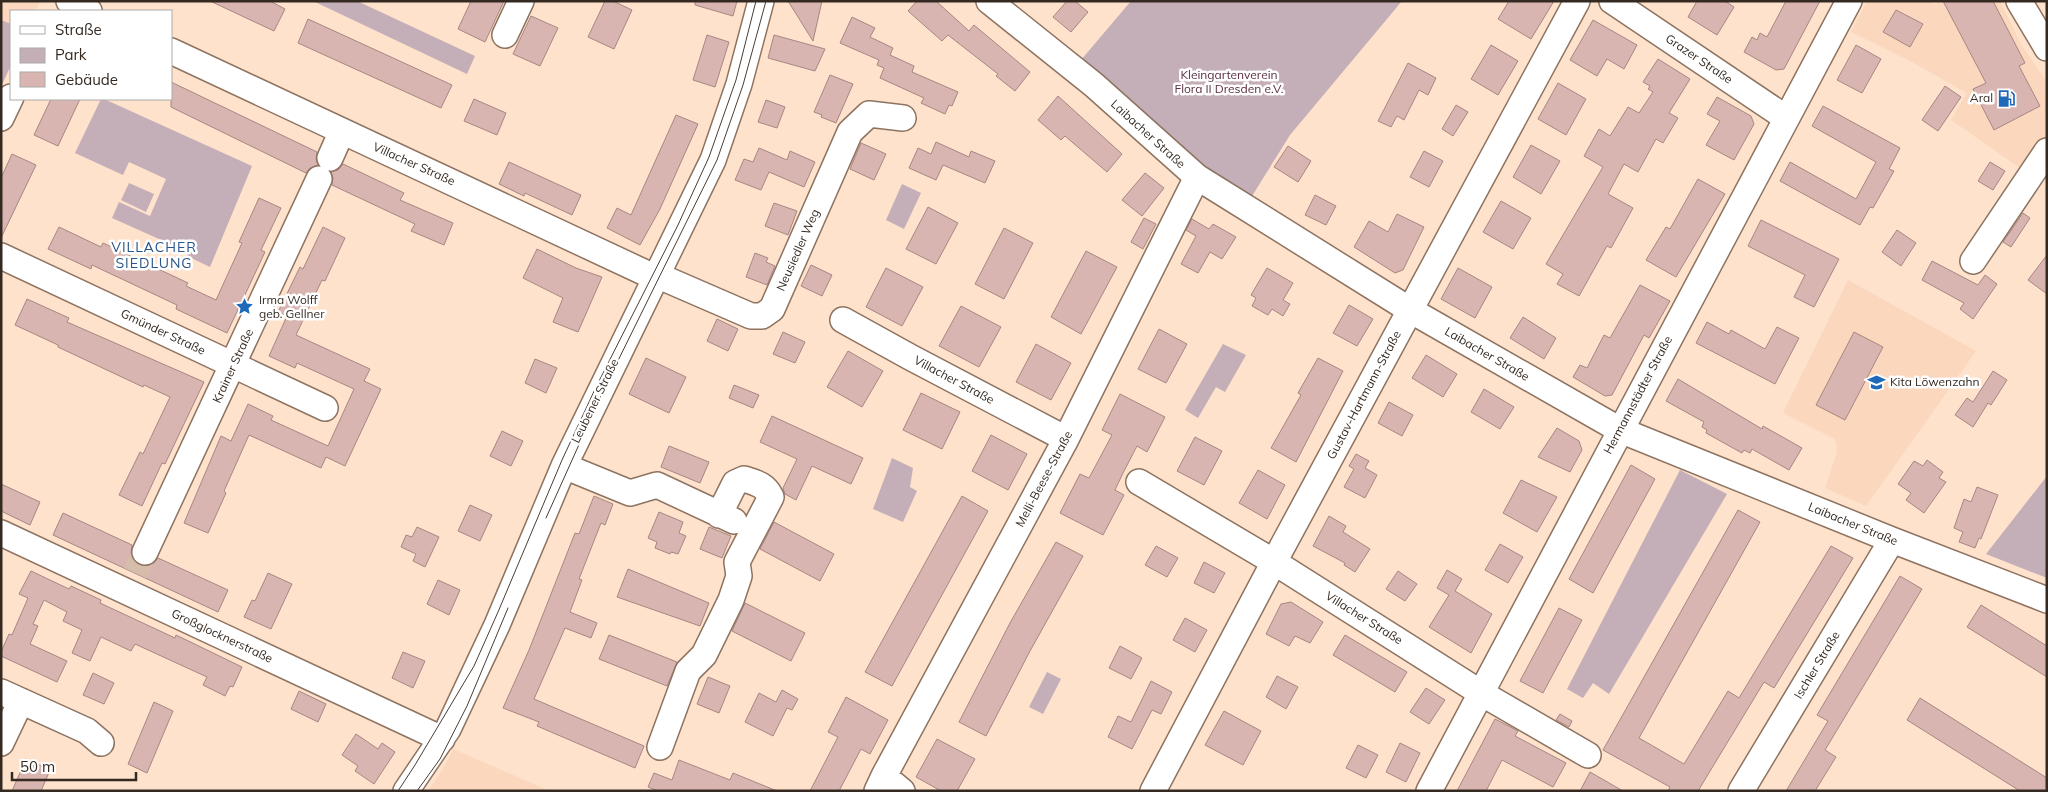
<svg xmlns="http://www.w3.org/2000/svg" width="2048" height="792" viewBox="0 0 2048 792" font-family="Mulish,sans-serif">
<rect width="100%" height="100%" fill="#fee2cc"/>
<path fill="#fad7bd" d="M1 1H40L36 11H11V24L1 20Z
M1867 1H1929L1935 4 1942 1H2000L2022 46 2047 82V139L2026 172 1951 120 1967 93 1912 62 1851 32Z
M1848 280 1976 351 1866 506 1825 488 1837 452 1836 442 1833 438 1783 413Z
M453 749 550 791H428L444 767Z"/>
<path fill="#c4aeb7" d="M313 1H357L475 56 467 74Z
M1131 1H1402L1290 135 1252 196 1209 169 1173 141 1081 60Z
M1 20 11 24V65L1 87Z
M101 99H104L252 166 210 267 187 256 188 252 112 218 119 202 150 216 166 179 129 162 123 175 75 153Z
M129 183 154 194 146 212 121 200Z
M902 184 921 193 904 229 886 220Z
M1223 344 1246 355 1225 392 1216 387 1198 418 1185 410Z
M892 458 913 468 910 487 917 491 903 522 873 509Z
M1680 470 1727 494 1609 694 1593 683 1583 698 1567 689Z
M2047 476V578L1986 554Z
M1047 672 1061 679 1043 714 1029 707Z"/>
<path fill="#d8b5b1" stroke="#a88682" d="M210 1H270L285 9 274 31Z
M471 1H504L485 42 458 29Z
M605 1H613L632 10 614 49 588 37Z
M695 1H737L733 16 695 5Z
M788 1H822L813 41Z
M917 1H936L969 31 974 25 1030 72 1015 91 996 76 998 74 948 35 942 41 908 11Z
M1067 1H1075L1088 12 1071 32 1053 17Z
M1509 1H1554L1531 39 1498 19Z
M1697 1H1725L1734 7 1717 35 1688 17Z
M1786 1H1820L1784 69 1776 70 1744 52 1752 37 1757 40 1760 33 1767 37Z
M1943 1H1993L2025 63 2019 66 2040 106 1994 130 1973 89 1986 83Z
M1896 10 1923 24 1910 47 1883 32Z
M531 16 558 28 540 66 513 54Z
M852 17 875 28 870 37 893 48 890 55 914 66 912 72 958 92 952 106 949 105 945 114 921 103 924 98 880 78 884 68 877 65 879 60 840 43Z
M308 19 452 85 441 108 298 43Z
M1593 20 1637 45 1624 69 1607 59 1597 76 1570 60Z
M707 35 729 42 715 87 693 80Z
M774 35 825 49 815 71 768 58Z
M1491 45 1518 61 1498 95 1471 79Z
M1856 45 1881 59 1862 93 1837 80Z
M1658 59 1690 79 1669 113 1678 118 1663 143 1656 139 1638 172 1624 164 1608 194 1633 208 1611 248 1607 246 1579 296 1557 284 1563 274 1546 264 1603 167 1584 156 1599 129 1610 136 1628 107 1639 113 1653 92 1648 89 1650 86 1643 82Z
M1408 63 1436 78 1428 95 1419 90 1404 120 1397 116 1391 127 1378 121Z
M830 75 853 84 836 123 821 117 822 115 814 112Z
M171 82 317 152 316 159 318 165 310 168 306 173 171 107Z
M1558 83 1586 99 1566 135 1538 119Z
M1945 86 1961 97 1938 131 1922 120Z
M1058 96 1122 154 1107 172 1065 136 1061 140 1038 120Z
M1717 97 1751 116 1754 124 1734 160 1706 145 1720 121 1707 114Z
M51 99H80L58 146 34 135Z
M474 99 506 113 497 135 464 121Z
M766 100 785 107 777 128 758 122Z
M1456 105 1468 112 1453 136 1442 129Z
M1823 106 1900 148 1889 169 1894 171 1873 208 1870 207 1860 225 1780 181 1790 162 1856 199 1876 162 1812 126Z
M676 115 698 124 660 209 640 245 607 228 617 208 631 215Z
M936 142 969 157 971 151 995 161 985 183 943 165 936 180 909 168 918 148 931 154Z
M861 143 886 154 874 180 850 169Z
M1531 145 1560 161 1541 194 1513 177Z
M1288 146 1311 161 1298 182 1274 167Z
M759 148 787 160 790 151 815 162 804 187 769 172 761 190 735 180 744 159 753 162Z
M1424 151 1443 161 1429 187 1410 177Z
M12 154 36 165 1 238V178Z
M509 162 581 195 572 215 525 193 524 196 499 184Z
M1990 162 2005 171 1993 190 1978 181Z
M343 164 404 193 400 200 453 223 444 245 411 231 415 224 332 185 333 178 331 172 338 170Z
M1145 173 1164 188 1142 216 1122 200Z
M1698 179 1725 194 1676 277 1646 260 1666 227 1670 229Z
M1315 195 1336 206 1326 225 1305 215Z
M259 198 281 208 261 250 265 252 227 333 176 309 177 305 92 265 91 269 48 249 59 227 101 247 103 243 188 283 186 286 216 300 242 243 239 242Z
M1501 201 1531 218 1513 249 1483 232Z
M774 203 797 211 788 235 765 226Z
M928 207 958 223 936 264 906 249Z
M2023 213 2030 218 2011 247 2003 242Z
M1397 214 1424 227 1403 270 1395 273 1354 247 1369 221 1388 232Z
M1144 218 1156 224 1143 249 1131 242Z
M1192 219 1209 229 1213 224 1236 237 1222 259 1210 252 1198 273 1181 264 1196 236 1186 230Z
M1761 220 1839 259 1814 307 1794 297 1805 275 1748 246Z
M323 227 345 238 325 281 322 280 296 335 370 369 364 381 381 389 345 466 326 457 321 468 249 435 224 491 226 493 208 533 184 523 221 436 231 441 248 404 273 416 271 420 328 446 354 389 297 363 295 368 269 356 287 316 278 312 300 267 303 269Z
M1004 228 1033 243 1004 299 975 284Z
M1897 230 1916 243 1901 266 1882 252Z
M537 249 576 268 602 277 578 332 553 322 563 298 523 278Z
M1086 251 1117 267 1081 334 1051 317Z
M755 253 768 258 766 262 775 266 767 285 746 277Z
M2047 255V294L2028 280Z
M1932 261 1978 285 1985 275 1997 284 1973 319 1960 309 1964 303 1922 280Z
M811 265 832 275 822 296 801 286Z
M886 268 923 287 902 326 866 307Z
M1267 268 1293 283 1283 300 1290 304 1283 316 1272 309 1268 315 1252 306 1256 298 1251 295Z
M1458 268 1492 287 1475 318 1441 299Z
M1640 285 1670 301 1649 338 1644 335 1612 395 1605 396 1573 377 1580 365 1587 368 1604 335 1610 338Z
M27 299 69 318 67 322 204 382 165 464 162 463 142 506 119 495 140 452 143 454 170 397 144 385 143 387 58 347V345L15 325Z
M1349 305 1373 319 1357 346 1333 333Z
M961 306 1001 327 979 367 939 346Z
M1523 317 1556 338 1544 359 1510 338Z
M717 319 738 329 728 351 707 341Z
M1707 322 1729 334 1731 330 1765 349 1777 327 1799 338 1775 384 1696 343Z
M1159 329 1187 344 1166 383 1138 369Z
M783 332 805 342 795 363 773 354Z
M1854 332 1883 347 1845 420 1816 405Z
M1036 344 1071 363 1051 400 1016 382Z
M848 351 883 371 862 407 827 387Z
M1426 355 1457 374 1443 397 1412 378Z
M646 358 686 377 669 413 629 394Z
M1318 358 1343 371 1296 462 1271 448 1301 395 1298 393Z
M535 359 557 368 546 393 525 383Z
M1993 371 2007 380 1991 405 1988 403 1973 427 1955 415 1967 398 1973 402Z
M1678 379 1762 429 1763 426 1802 448 1789 470 1752 449 1750 453 1744 450 1742 453 1706 433 1707 430 1702 427 1704 422 1666 401Z
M734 385 759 395 753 408 729 398Z
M1484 389 1514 407 1500 429 1471 412Z
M921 393 960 412 942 449 903 430Z
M1120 394 1165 417 1147 452 1137 446 1123 473 1115 490 1124 495 1103 535 1060 513 1080 474 1089 478 1112 435 1102 430Z
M1389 402 1413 415 1402 436 1378 423Z
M772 416 863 458 851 484 812 466 796 500 785 494 783 488 797 459 760 442Z
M1557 428 1579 441 1582 450 1570 472 1538 457Z
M502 431 523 441 511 466 490 456Z
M991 435 1027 454 1008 490 972 471Z
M1195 437 1222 451 1204 485 1177 471Z
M669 446 709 462 700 483 661 467Z
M1356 454 1369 461 1365 468 1377 475 1365 498 1344 487 1354 469 1349 466Z
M1927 460 1943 472 1939 478 1946 482 1924 513 1906 500 1911 493 1898 484 1914 461 1923 466Z
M1631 465 1655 479 1593 593 1569 579Z
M1258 470 1285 485 1267 519 1239 503Z
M1521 480 1557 497 1537 532 1503 513Z
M1 484 40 502 30 525 1 511Z
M1977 487 1998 495 1981 539 1979 538 1975 548 1959 542 1963 532 1954 528 1964 499 1971 502Z
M594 496 613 504 605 525 601 523 579 579 582 580 570 612 597 623 591 638 565 628 534 699 644 746 635 768 537 726 539 722 503 708 529 650 575 533 579 534Z
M962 496 988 511 892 686 865 672Z
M470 505 492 515 480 541 458 531Z
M1738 510 1760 522 1639 738 1684 764 1728 691 1739 698 1831 546 1853 558 1774 688 1764 682 1698 791H1668L1670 787 1603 750Z
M659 512 683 522 679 533 686 536 678 554 671 552 670 554 655 548 657 542 648 538Z
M63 513 132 545 131 554 134 561 139 565 146 566 153 564 158 558 228 590 218 612 53 535Z
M1329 516 1346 526 1343 532 1370 549 1355 572 1344 565 1345 563 1313 546Z
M774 522 834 554 820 581 760 549Z
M417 527 439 537 425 567 413 561 416 554 401 547 406 535 412 537Z
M709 527 731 536 722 558 700 549Z
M1056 542 1083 556 1030 651 986 736 959 722 1010 623Z
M1500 544 1523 557 1508 583 1485 570Z
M1156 546 1178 558 1167 577 1145 565Z
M1204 562 1225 573 1214 593 1194 583Z
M628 569 709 603 700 626 617 597Z
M1447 570 1462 579 1455 591 1492 614 1471 653 1429 627 1449 595 1437 588Z
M31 571 69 589 71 586 101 600 100 603 175 638 176 635 242 667 233 687 230 686 225 696 203 685 207 677 135 644 131 651 101 637 90 661 72 653 82 630 63 621 67 612 44 600 33 624 38 626 30 644 67 661 57 682 1 656V652L9 634 12 635 28 598 19 594Z
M1398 571 1417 584 1405 601 1386 589Z
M268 573 292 584 271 629 244 617 252 600 255 601Z
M1900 576 1922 589 1825 750 1836 757 1815 791H1786L1828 721 1817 715Z
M438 580 460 590 449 615 427 604Z
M1291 602 1323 622 1310 643 1295 636 1289 646 1266 634 1281 604Z
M745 603 805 633 791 661 732 631Z
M1981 605 2047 646V677L1967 627Z
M1559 608 1582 620 1543 693 1520 681Z
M1185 618 1207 630 1195 652 1173 640Z
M609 635 677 662 667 686 599 659Z
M1345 635 1407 672 1395 692 1333 655Z
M1120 646 1142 658 1131 679 1109 668Z
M403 652 425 661 413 688 392 678Z
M93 673 114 683 104 704 83 695Z
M1277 676 1298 687 1286 709 1266 697Z
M708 677 730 686 719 713 697 704Z
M1151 681 1172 692 1161 714 1152 710 1132 749 1108 737 1118 716 1131 722Z
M1426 688 1445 700 1429 724 1410 712Z
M782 690 798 699 792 710 787 708 773 736 745 722 759 693 776 702Z
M299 691 326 704 318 722 291 709Z
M846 697 888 720 870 754 861 749 839 791H810L838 737 828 732Z
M1920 698 2047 778V791H2020L1907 720Z
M154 702 173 711 147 773 128 764Z
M1224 711 1261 731 1243 765 1205 745Z
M1560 714 1572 721 1569 727 1556 720Z
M1495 719 1518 731 1515 736 1566 763 1553 787 1502 760 1486 791H1457Z
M356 734 378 749 382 743 395 752 374 784 355 771 358 766 342 755Z
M937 739 975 759 957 791H941L916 777Z
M1400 743 1420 753 1406 782 1386 772Z
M1358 745 1378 755 1366 778 1346 768Z
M26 759 50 770 41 791H12Z
M679 760 730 780 733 773 777 791H658L648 787 654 773 672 780Z
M1590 772 1623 791H1580Z"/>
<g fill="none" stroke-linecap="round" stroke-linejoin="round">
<path stroke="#d6bdaa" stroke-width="25" stroke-dasharray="25 12" stroke-linecap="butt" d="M135 573 145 552"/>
<defs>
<path id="minor" d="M69 1 89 11
M989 1 1094 85 1197 177 1410 310 1620 430 1892 540 2047 600
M1612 1 1786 118
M2019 1 2047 48
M505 35 521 1
M171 51 652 276 661 277 751 316H762L772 309 850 132 869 114 903 118
M1 118 11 97
M330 158 342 131
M1 256 325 408
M1973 261 2047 151
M843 320 910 357 1066 439
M564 466 630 493 657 485 734 521
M1139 482 1274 562 1481 693 1588 755
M1 533 442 739
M145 552 319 179
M1 692 87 731 101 743
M1 743 21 701
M660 747 688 671 704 655 731 600 739 576 737 562 771 497C765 485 757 483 744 479L735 483 719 515
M884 776 1066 439 1197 177
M406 791 448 729 497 625 564 466 713 160 739 84 761 1
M877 791 884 776 902 791
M1153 791 1274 562 1577 1
M1429 791 1849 1
M1741 791 1892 540"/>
</defs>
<use href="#minor" stroke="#8d7360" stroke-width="28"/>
<use href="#minor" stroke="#fff" stroke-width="25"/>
<path stroke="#4a3d34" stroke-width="1" d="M546 518 604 389 717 160 743 85 766 1
M398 791 415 765 474 666 498 612 562 460 596 387 678 225 709 157 736 80 756 1
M417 791 440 759 467 706 508 608"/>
</g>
<defs>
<symbol id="fuel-bare" viewBox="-9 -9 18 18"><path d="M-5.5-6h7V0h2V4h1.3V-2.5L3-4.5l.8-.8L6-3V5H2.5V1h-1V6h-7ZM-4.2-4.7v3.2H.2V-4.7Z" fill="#1f69b9" stroke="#fff" stroke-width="2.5" paint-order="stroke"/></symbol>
<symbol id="sight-bare" viewBox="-9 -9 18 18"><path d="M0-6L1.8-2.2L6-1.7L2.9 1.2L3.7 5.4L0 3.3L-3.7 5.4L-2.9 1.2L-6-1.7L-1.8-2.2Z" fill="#1f69b9" stroke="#fff" stroke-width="2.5" paint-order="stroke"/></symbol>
<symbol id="school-bare" viewBox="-9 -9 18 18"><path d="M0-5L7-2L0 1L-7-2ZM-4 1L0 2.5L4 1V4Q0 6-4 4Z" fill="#1f69b9" stroke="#fff" stroke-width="2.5" paint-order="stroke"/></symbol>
</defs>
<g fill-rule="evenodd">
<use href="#fuel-bare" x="1994" y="86" width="25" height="25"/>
<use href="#sight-bare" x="232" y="294" width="25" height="25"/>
<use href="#school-bare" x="1864" y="370" width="25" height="25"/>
</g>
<g text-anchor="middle" stroke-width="5" stroke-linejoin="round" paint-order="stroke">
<g font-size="12" fill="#352a22" stroke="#fff">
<text transform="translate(1699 59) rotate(34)" y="4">Grazer Straße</text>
<text transform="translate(1148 134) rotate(42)" y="4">Laibacher Straße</text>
<text transform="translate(414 164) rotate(24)" y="4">Villacher Straße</text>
<text transform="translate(798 250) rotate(-66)" y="4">Neusiedler Weg</text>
<text transform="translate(163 332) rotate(25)" y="4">Gmünder Straße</text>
<text transform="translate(1487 354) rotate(30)" y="4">Laibacher Straße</text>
<text transform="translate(233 366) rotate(-65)" y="4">Krainer Straße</text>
<text transform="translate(954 380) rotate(28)" y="4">Villacher Straße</text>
<text transform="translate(1364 395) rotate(-62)" y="4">Gustav-Hartmann-Straße</text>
<text transform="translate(1638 395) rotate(-62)" y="4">Hermannstädter Straße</text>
<text transform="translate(595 401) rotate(-64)" y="4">Leubener Straße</text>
<text transform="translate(1044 479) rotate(-62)" y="4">Melli-Beese-Straße</text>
<text transform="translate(1853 524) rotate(22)" y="4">Laibacher Straße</text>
<text transform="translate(1364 618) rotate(32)" y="4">Villacher Straße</text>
<text transform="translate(222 636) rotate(25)" y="4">Großglocknerstraße</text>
<text transform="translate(1817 665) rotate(-59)" y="4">Ischler Straße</text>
</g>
<g font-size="12" fill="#5a2d41" stroke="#fff">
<text x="1229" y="79">Kleingartenverein<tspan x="1229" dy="14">Flora II Dresden e.V.</tspan></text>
</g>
<g font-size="12" fill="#352a22" stroke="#fff" text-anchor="start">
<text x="1993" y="102" text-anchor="end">Aral</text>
<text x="259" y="304">Irma Wolff<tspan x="259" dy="14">geb. Gellner</tspan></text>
<text x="1890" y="386">Kita Löwenzahn</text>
</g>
<g font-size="14" letter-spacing="1" fill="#29568b" stroke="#fff">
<text x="154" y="252">VILLACHER<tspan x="154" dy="16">SIEDLUNG</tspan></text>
</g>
</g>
<rect width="2048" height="792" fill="none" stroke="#352a22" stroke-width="5"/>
<rect x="10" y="10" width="162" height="90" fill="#ffffff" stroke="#aeaaa7"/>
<rect x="20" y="26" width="25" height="8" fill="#ffffff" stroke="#aeaaa7"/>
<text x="55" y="35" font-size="15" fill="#352a22">Straße</text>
<rect x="20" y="48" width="25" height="15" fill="#c4aeb7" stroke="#aeaaa7"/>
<text x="55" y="60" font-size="15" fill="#352a22">Park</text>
<rect x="20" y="72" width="25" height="15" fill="#d8b5b1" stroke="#aeaaa7"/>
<text x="55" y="85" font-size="15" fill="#352a22">Gebäude</text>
<path d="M12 772v8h124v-8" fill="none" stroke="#352a22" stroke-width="2.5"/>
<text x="20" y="772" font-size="15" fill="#352a22" stroke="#ffffff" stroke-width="4" paint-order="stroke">50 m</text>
</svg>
